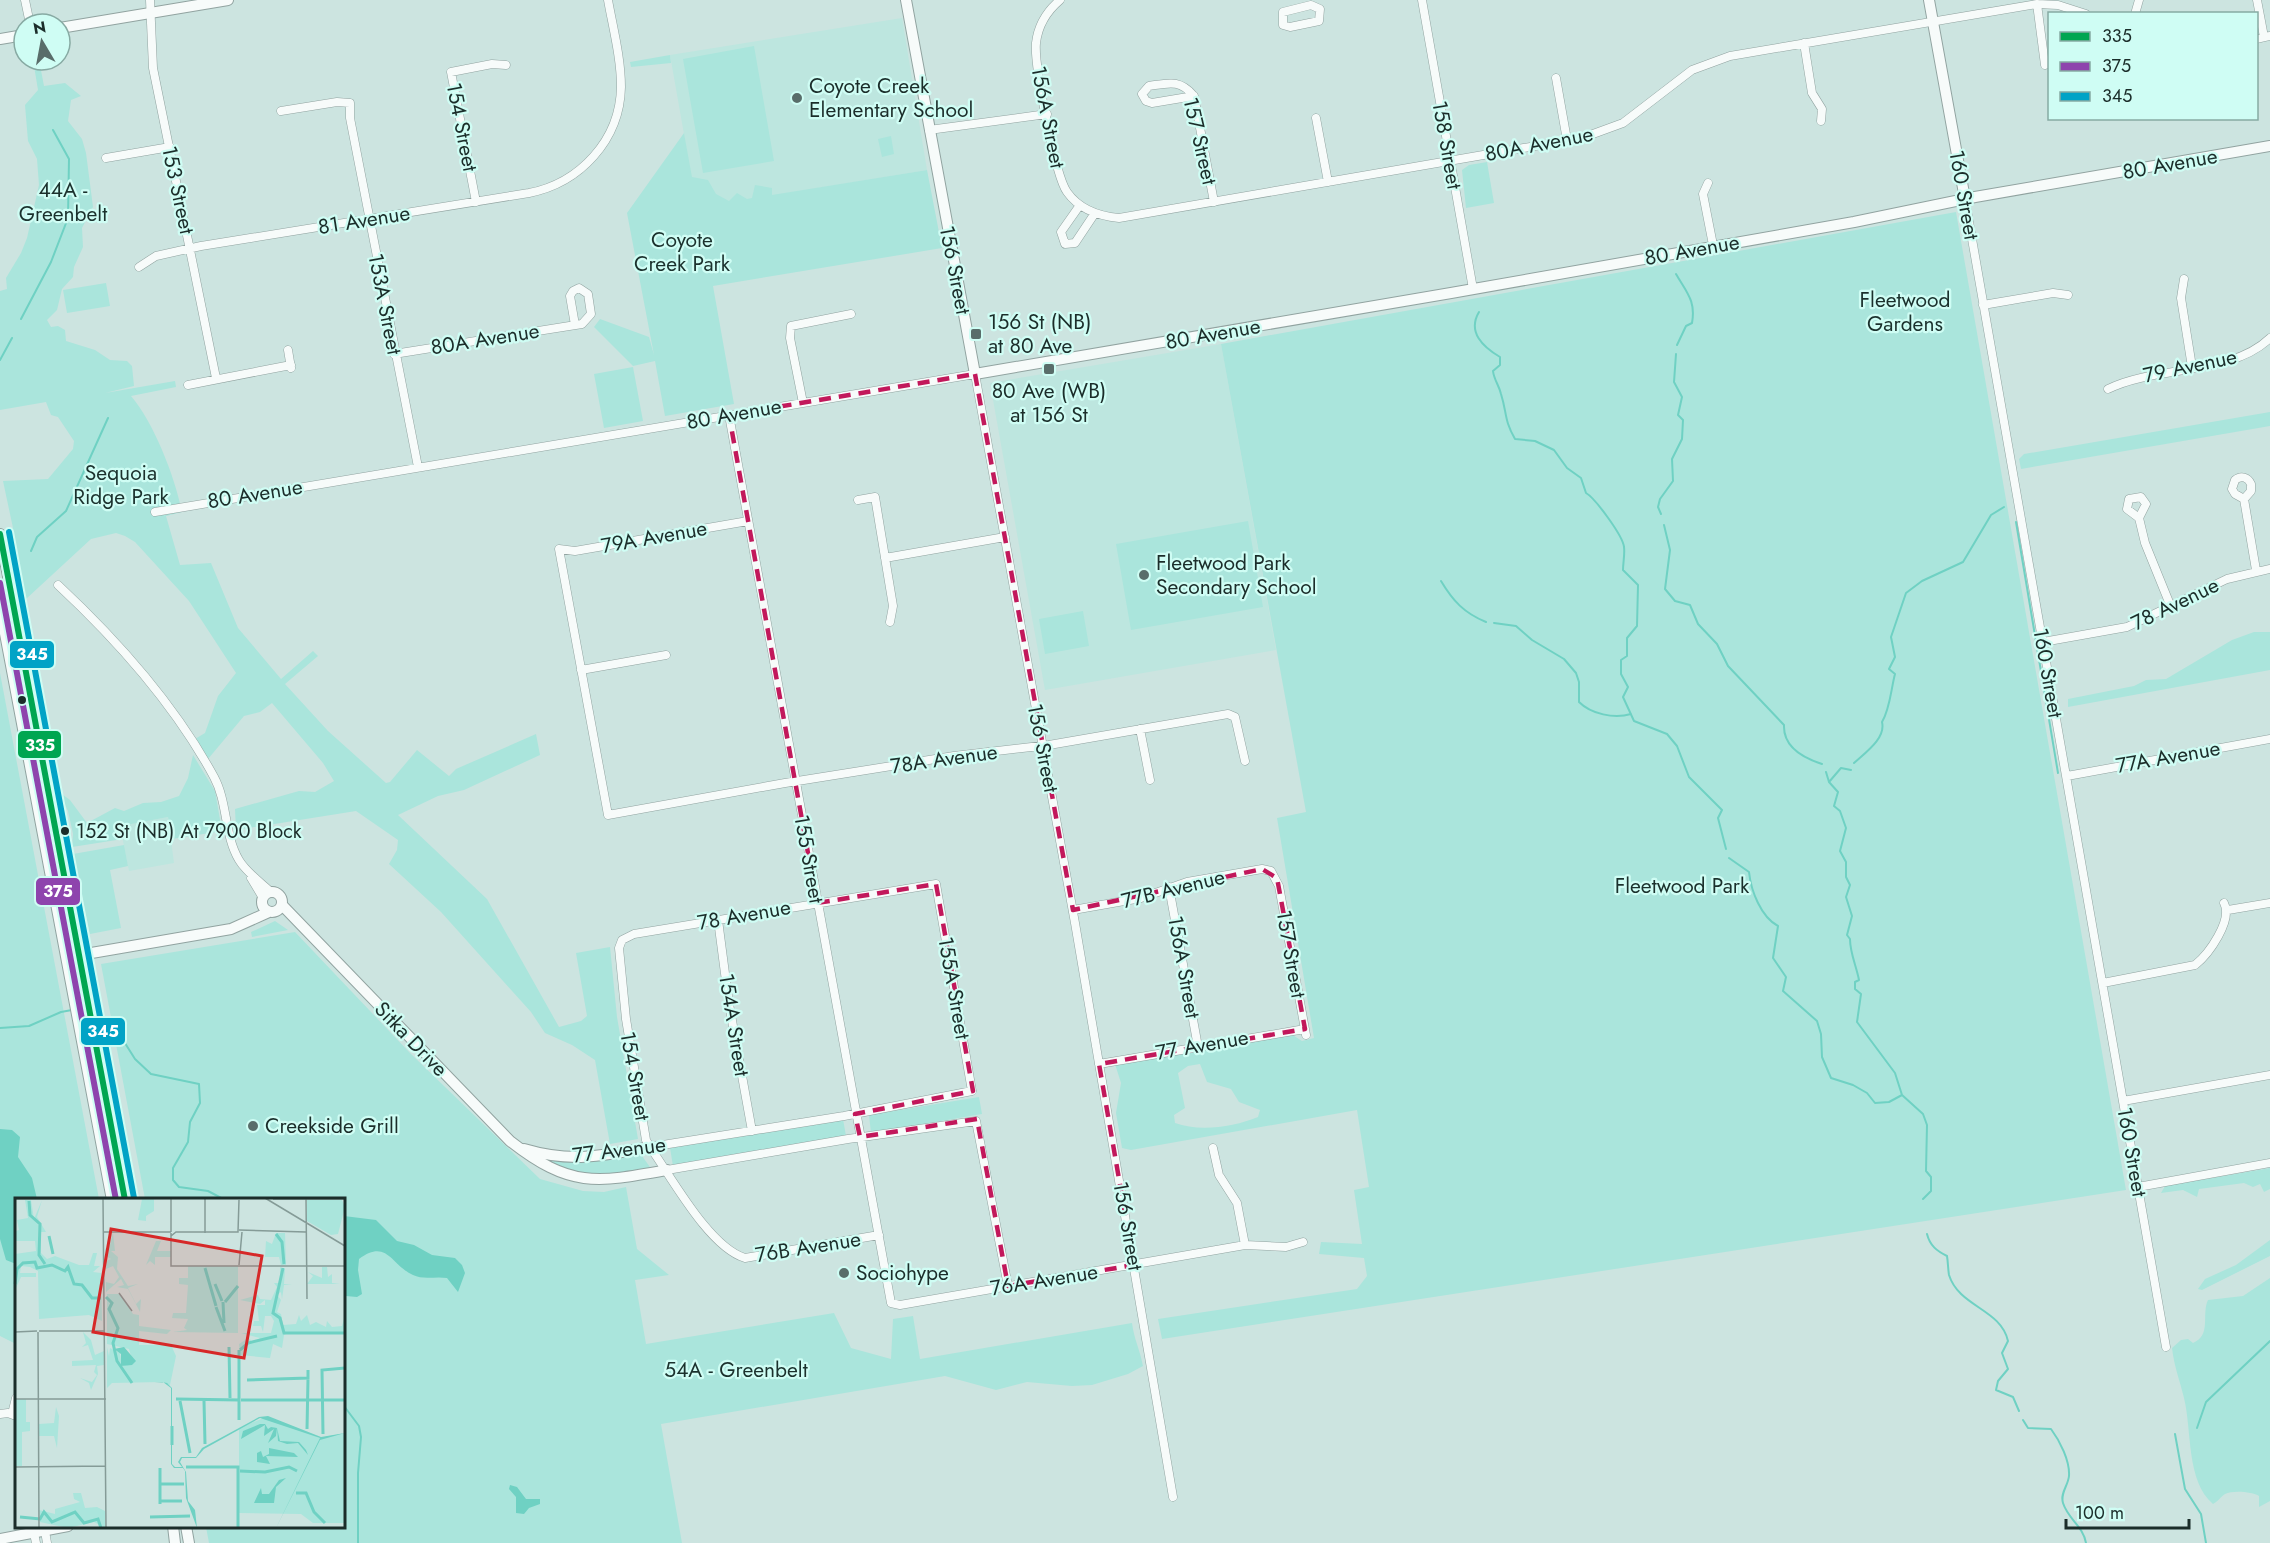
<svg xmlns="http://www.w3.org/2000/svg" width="2270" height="1543" viewBox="0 0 2270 1543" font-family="Jost,sans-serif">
<rect width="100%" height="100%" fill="#cce4e0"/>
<path fill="#bde6df" d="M902 18 927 170 697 208 670 55Z
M1221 344 1276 650 1045 690 990 383Z
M168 817 174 863 129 871 120 826Z"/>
<path fill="#aae5dc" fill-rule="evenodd" d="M754 46 774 161 703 173 683 59Z
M670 55 671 63 631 67 630 62Z
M33 60H39L44 86 65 83 81 96 71 100 68 121 82 139 86 153 93 207 82 228 83 247 74 267 73 277 62 289 57 310 47 320 51 327 58 326 65 330 66 341 95 350 110 360 127 361 132 366 134 386 105 393 175 381 176 387 131 396C154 423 175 477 182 512L166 516 180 565 211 563 238 628 281 679 313 651 318 656 285 684 328 731 386 783 390 782 417 750 449 776 456 769 536 734 540 755 464 790 438 796 398 815 487 899 559 1027 581 1021 587 1016 576 953 610 947 617 1017 638 1139 610 1144 595 1060 572 1045 545 1033 531 1012 441 912 389 864 397 850 398 840 356 811 236 830 235 809 299 791 315 792 334 781 323 763 272 703 260 712 244 716 208 759 195 739 205 733 218 696 236 673 189 601 135 542 125 536 116 533 91 539 26 599 20 585 9 530 13 528 3 481 48 479 73 449 74 441 58 417 51 415 46 402 0 410V291L7 289 6 278 21 253 27 238 39 185 37 159 28 141 25 105 38 90Z
M684 133 692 177 708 180 716 194 729 201 737 193 747 199 752 198 755 185 772 188V195L927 170 942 248 713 286 734 404 665 416 655 361 633 366 594 327 600 319 649 337 654 355 627 213Z
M891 136 894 154 882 157 878 139Z
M1487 162 1494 203 1466 208 1462 170 1469 165Z
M1956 212 2126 1190 1162 1339 1158 1319 1357 1289 1367 1276 1364 1258 1319 1254 1321 1242 1362 1244 1354 1190 1369 1187 1357 1110 1131 1150 1122 1148 1116 1113 1121 1083 1115 1064 1291 1034 1302 1041 1314 1038 1277 818 1306 812 1221 344ZM1200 1064 1207 1082 1231 1089 1239 1102 1260 1110 1258 1117C1234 1127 1199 1132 1175 1123L1174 1115 1185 1108 1178 1073 1188 1066Z
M106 283 110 306 67 313 63 290Z
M633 367 643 421 604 428 594 374Z
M2270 412V426L2021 469 2019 459 2024 454Z
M1248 521 1263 607 1131 630 1116 544Z
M1083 611 1089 646 1045 654 1039 619Z
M2254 632H2270V670L2068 707V699L2134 686 2146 680 2166 679 2232 640Z
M0 673 99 1199 16 1200V1344L0 1336Z
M193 755 215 791 222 831 172 839 168 817 121 826 123 839 72 847 73 834 68 811 59 792 70 800 87 823 115 808 124 811 143 803 161 802 179 796 188 778Z
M124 845 128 866 110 870 121 928 90 934 73 854Z
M275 921 288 930 252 937 251 932Z
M295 932 410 1053 540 1179 583 1191 604 1192 626 1187 637 1249 669 1275 635 1280 646 1344 834 1313 851 1348 891 1359 893 1319 913 1316 920 1359 1132 1323C1134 1339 1140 1350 1143 1366L1128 1374 1092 1385 1072 1386 1027 1382 996 1390 945 1376 661 1424 682 1543H209L206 1527 344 1526V1200L145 1199 101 964Z
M979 1097 982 1114 871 1133 869 1115Z
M843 1119 846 1136 673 1166 670 1148Z
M640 1153 652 1170 582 1176 537 1157C573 1166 605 1159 640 1153Z
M2270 1168V1189L2264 1192 2260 1184 2253 1187 2244 1183 2199 1189 2197 1197 2183 1190 2161 1193 2165 1186Z
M2270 1240V1256L2202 1290 2198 1289 2205 1279 2236 1265Z
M2270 1278V1501L2259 1507V1496C2253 1492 2233 1490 2225 1494 2220 1497 2219 1501 2213 1504 2186 1481 2192 1430 2184 1398 2180 1381 2174 1366 2172 1348L2181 1340 2188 1339 2193 1343C2212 1335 2201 1315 2208 1300L2243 1296Z"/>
<path fill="#6fd1c3" d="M0 1129 12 1130 20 1137 18 1157 32 1178 37 1199 16 1200V1264L6 1260 0 1239Z
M344 1216 376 1220 397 1241 414 1245 432 1255 455 1258 462 1265 465 1273 458 1292 447 1278C436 1276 423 1280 413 1275 391 1265 387 1238 359 1259L358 1270 362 1294 357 1297 346 1296 344 1292Z
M510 1485 517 1487 526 1499H540V1504L529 1508 524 1514 516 1513V1497L509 1489Z"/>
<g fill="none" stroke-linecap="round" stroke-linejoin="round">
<path stroke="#6fd1c3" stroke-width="2" d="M1676 274C1687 293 1696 301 1692 323L1686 326 1677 345
M1479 312C1467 332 1483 347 1500 357V365L1493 371C1494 380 1499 385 1501 394 1507 413 1504 420 1515 439L1535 441 1554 450 1567 468 1581 478 1586 493C1595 498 1623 536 1624 547 1625 554 1623 563 1623 570L1638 585 1637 626 1627 638V656L1621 660V674L1628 687 1623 697 1634 721 1667 734 1677 746 1689 777 1722 810 1718 818 1726 849
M21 319 51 262 68 218 69 159 53 130
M0 360 12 338
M1661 514 1658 507 1660 499 1673 481 1672 459 1682 439 1683 420 1678 415 1682 397 1674 382 1676 354
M2016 522 2058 773
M1664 525 1670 550 1665 589 1675 601 1690 605 1698 624 1717 644 1728 666 1784 725C1783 747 1803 758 1822 764
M31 551 37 537 66 511 108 418
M1441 581C1453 601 1464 613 1486 622
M1494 623 1516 626 1532 640 1564 659 1576 673 1579 682V702C1591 714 1614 719 1631 714
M1854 763C1866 752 1886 738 1882 722 1890 709 1891 689 1895 674L1889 669 1895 657 1891 637 1906 593 1922 581 1963 562 1991 515 2004 507
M1826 772 1829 782 1838 792 1834 806 1840 811 1846 828 1840 851 1846 862V877L1850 885 1846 897 1852 916 1847 935 1850 939C1850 953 1856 965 1859 980L1855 982V989L1861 994 1857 1022 1895 1073 1902 1095
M1829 782 1841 768 1851 770
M1729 858 1749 872C1751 891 1761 917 1778 926L1773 958 1786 977 1783 991 1817 1021 1821 1034 1822 1057 1831 1078 1853 1085 1867 1093 1875 1103 1889 1102 1902 1095 1923 1114 1927 1125 1926 1171 1931 1177V1191L1923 1199
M92 1009H96L118 1032 135 1059 151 1074 199 1084 200 1103 190 1122 188 1142 173 1168V1180L179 1187 208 1191 225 1200
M0 1028 29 1026 61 1012 72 1010
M1927 1234C1930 1246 1937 1251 1947 1256 1948 1262 1948 1269 1949 1275 1959 1307 2001 1309 2008 1341L2002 1353 2008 1369 1998 1381 1996 1390 2013 1397 2019 1411
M344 1406 359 1426 361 1437 358 1473V1543
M2023 1420 2028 1428 2051 1429C2060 1441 2070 1461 2069 1476 2068 1486 2060 1493 2063 1503 2068 1519 2083 1526 2086 1543
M2197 1428 2206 1402 2270 1341
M2175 1434 2185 1489 2201 1514 2206 1543"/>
<defs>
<path id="street" d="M25 0 30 24
M150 0 153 68 216 378
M1060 0C1047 11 1038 26 1036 43 1034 64 1055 175 1067 192 1079 209 1098 216 1119 218L1582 138 1623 123 1692 70 1730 56 2037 4 2058 5 2086 14
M1422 0 1473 289
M2257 0 2264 37
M2037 4 2045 65
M1311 5 1320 9 1319 21 1290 27 1283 25V12Z
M2135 14 2139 0
M2256 39 2270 36
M1804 43 1812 93 1822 109 1821 121
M1556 78 1567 140
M1194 96 1152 103 1146 101 1142 94 1149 86C1169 83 1180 79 1194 96L1214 202
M281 111 337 102 350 103V118L418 467
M1316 118 1328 182
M929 130 1047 114
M106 158 170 147
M1708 183 1703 194 1713 245
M1965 199 2166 1347
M476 202 451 72 492 64 506 65
M1080 205 1061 232 1065 244 1075 243 1095 213
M139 267 156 256 201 246 529 193C580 183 620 140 621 87 621 58 613 28 608 0
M2184 279 2181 298 2192 367
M1983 305 2053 293 2068 295
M288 350 291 368
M394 354 582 324 591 314 588 294 579 288 573 291 570 296 575 325
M188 385 291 365
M2108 389C2156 365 2231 376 2270 338
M803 403 790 338 791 326 851 314
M729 415 891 1303 900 1305 1245 1245 1286 1247 1303 1242
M2244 499 2235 494 2232 489 2235 480C2241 475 2248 477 2251 484V491L2244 499 2256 570
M858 500 875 497 893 606 890 622
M155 512 975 374 1075 923 1173 1497
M2139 518 2146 504 2141 497 2129 499 2127 509 2139 518 2145 543 2171 607
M748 521 575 551 559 549 608 815 785 783 954 756 1049 745 1228 714 1235 717 1245 761
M885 558 1005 537
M58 585C117 640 175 705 214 777 228 803 224 835 239 860 246 872 260 882 271 892
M2043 642 2127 627 2227 579 2270 569
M581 670 666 655
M1140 729 1150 780
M2067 776 2270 739
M251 878 263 898
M1169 887 1198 1047
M1073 910 1141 898 1187 882 1262 869 1271 871 1279 886 1306 1035
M2228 910 2270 903
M718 920 729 1004 752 1131
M2103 983 2195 965C2209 954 2233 920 2224 903
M1099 1064 1305 1029
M2123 1101 2270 1075
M650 1147 844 1116 972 1091 936 884 634 934 622 940 619 948 626 1019 646 1140 650 1147C672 1178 709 1247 745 1258L879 1235
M1213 1148 1219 1175 1237 1203 1245 1245
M667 1170 848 1139 976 1121 1008 1286
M2138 1187 2270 1163
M0 1414 8 1413 16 1416
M12 1414 16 1398
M45 1531 47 1543
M34 1533 36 1543"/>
<path id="secondary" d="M906 0 975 374 1451 293 1854 222 1975 197 2270 146
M1929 0 1965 199
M60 28 228 0
M0 39 24 35
M0 534 125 1200
M0 607 112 1200
M262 902a10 10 0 1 1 20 0a10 10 0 1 1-20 0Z
M282 905 510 1141C570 1188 596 1183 667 1170
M74 956 231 929 269 912
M524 1149C571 1163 603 1156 650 1147
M173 1526 175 1543
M186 1526 189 1543
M0 1539 68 1526"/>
</defs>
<use href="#street" stroke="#91a3a0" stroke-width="9"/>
<use href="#secondary" stroke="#91a3a0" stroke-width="12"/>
<use href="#street" stroke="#f7fbfa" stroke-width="8"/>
<use href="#secondary" stroke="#f7fbfa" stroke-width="10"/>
<defs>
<path id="bus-1" d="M0 534 125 1200"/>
<path id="bus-2" d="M0 583 116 1200"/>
<path id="bus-3" d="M9 532 134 1198"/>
</defs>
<use href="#bus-1" stroke="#cffdf4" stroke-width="10"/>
<use href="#bus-2" stroke="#cffdf4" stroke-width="10"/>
<use href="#bus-3" stroke="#cffdf4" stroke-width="10"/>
<use href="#bus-1" stroke="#00a651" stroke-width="6"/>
<use href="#bus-2" stroke="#8e44ad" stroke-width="6"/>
<use href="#bus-3" stroke="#01a3c6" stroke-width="6"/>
</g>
<path fill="none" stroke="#c2185b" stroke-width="4.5" stroke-dasharray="12 8" stroke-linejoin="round" d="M975 374 1073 910 1262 869 1277 878 1305 1029 1099 1064 1134 1265 1008 1286 977 1119 860 1137 855 1114 973 1091 936 884 817 903 729 415Z"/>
<g fill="#596d6a" stroke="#cffdf4" stroke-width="2">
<circle cx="797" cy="98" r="6"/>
<rect x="970" y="328" width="12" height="12" rx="3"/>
<rect x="1043" y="363" width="12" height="12" rx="3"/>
<circle cx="1144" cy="575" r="6"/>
<circle cx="253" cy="1126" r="6"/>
<circle cx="844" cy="1273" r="6"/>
</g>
<g fill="#1b2d2a" stroke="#cffdf4" stroke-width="2">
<circle cx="22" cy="700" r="5"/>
<circle cx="65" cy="831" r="5"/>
</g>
<g text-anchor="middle" stroke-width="4.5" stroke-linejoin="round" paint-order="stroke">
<g font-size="20" fill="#1b2d2a" stroke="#cffdf4" text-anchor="start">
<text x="76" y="838">152 St (NB) At 7900 Block</text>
</g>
<g font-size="21" fill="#1b2d2a" stroke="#cffdf4" text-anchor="start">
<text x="809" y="93">Coyote Creek<tspan x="809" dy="24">Elementary School</tspan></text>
<text x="988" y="329">156 St (NB)<tspan x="988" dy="24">at 80 Ave</tspan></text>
<text x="1049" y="398" text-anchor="middle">80 Ave (WB)<tspan x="1049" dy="24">at 156 St</tspan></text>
<text x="1156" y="570">Fleetwood Park<tspan x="1156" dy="24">Secondary School</tspan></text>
<text x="265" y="1133">Creekside Grill</text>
<text x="856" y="1280">Sociohype</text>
</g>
<g font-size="21" fill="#1b2d2a" stroke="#cffdf4">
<text transform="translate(1048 117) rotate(79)" y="7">156A Street</text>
<text transform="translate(462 127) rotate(79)" y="7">154 Street</text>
<text transform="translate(1200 141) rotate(77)" y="7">157 Street</text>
<text transform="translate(1539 144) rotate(-11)" y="7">80A Avenue</text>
<text transform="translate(1447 145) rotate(80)" y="7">158 Street</text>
<text transform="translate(2170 164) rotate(-10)" y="7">80 Avenue</text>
<text transform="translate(178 190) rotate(78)" y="7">153 Street</text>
<text transform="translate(1964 195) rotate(80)" y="7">160 Street</text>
<text transform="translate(364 220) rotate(-9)" y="7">81 Avenue</text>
<text transform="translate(1692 250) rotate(-10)" y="7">80 Avenue</text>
<text transform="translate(955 270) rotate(79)" y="7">156 Street</text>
<text transform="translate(385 304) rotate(79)" y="7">153A Street</text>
<text transform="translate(1213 334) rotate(-10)" y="7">80 Avenue</text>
<text transform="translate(485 339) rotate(-9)" y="7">80A Avenue</text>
<text transform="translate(2190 366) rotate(-12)" y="7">79 Avenue</text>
<text transform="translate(734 414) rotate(-10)" y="7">80 Avenue</text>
<text transform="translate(255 494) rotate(-9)" y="7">80 Avenue</text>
<text transform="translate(654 537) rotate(-10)" y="7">79A Avenue</text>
<text transform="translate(2175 604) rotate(-26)" y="7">78 Avenue</text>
<text transform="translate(2048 673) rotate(80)" y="7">160 Street</text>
<text transform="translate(1043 748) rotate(79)" y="7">156 Street</text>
<text transform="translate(2168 757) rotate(-10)" y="7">77A Avenue</text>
<text transform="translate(944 759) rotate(-8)" y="7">78A Avenue</text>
<text transform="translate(809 859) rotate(80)" y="7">155 Street</text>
<text transform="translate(1173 889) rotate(-14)" y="7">77B Avenue</text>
<text transform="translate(744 915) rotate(-10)" y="7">78 Avenue</text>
<text transform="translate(1291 954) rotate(80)" y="7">157 Street</text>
<text transform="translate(1184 967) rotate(80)" y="7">156A Street</text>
<text transform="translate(954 988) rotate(80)" y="7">155A Street</text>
<text transform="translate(734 1025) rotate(81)" y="7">154A Street</text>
<text transform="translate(411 1039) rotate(46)" y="7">Sitka Drive</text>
<text transform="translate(1202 1045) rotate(-10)" y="7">77 Avenue</text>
<text transform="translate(635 1076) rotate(80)" y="7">154 Street</text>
<text transform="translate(619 1150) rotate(-7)" y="7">77 Avenue</text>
<text transform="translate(2132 1152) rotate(80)" y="7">160 Street</text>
<text transform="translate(1128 1226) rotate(80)" y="7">156 Street</text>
<text transform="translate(808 1247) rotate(-9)" y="7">76B Avenue</text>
<text transform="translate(1044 1280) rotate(-9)" y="7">76A Avenue</text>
</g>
<g font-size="21" fill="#1b312d" stroke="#cffdf4">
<text x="63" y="197">44A -<tspan x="63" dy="24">Greenbelt</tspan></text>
<text x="682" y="247">Coyote<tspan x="682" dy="24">Creek Park</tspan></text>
<text x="1905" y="307">Fleetwood<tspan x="1905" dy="24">Gardens</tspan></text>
<text x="121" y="480">Sequoia<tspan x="121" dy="24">Ridge Park</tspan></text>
<text x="1682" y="893">Fleetwood Park</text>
<text x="736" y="1377">54A - Greenbelt</text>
</g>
</g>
<g transform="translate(15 1198)">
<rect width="330" height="330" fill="#cce4e0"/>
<path d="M127 1H139V13L131 18V23L123 22ZM10 2H16L19 21 27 2 22 19 31 34H25L26 55 32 61 40 58 64 67H74L78 55H82L79 68H85L78 74 86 75V68L87 123 74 117 24 121 23 73 15 69 6 68 5 75H21V79H6L0 92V56L21 53 20 43H0V33L4 32 2 22 13 20ZM292 2H327L330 9 323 36 316 37 292 23ZM98 35 100 53H96L103 59 102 71 113 88 123 86 113 90 121 106 126 101 125 114 113 91 102 89 109 87 106 81 91 94V84L99 86 104 79 98 68 91 71V63L96 61 91 58 90 51 95 47ZM261 35H270L271 67H266L264 59H250L251 43 257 46ZM141 43H146L142 53H156V59H140V67L135 63 131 67ZM173 68H223V135L158 134 172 132 169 130 173 121 157 120 158 115H171L173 87 164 86V80H173ZM265 69 270 71 269 86H277L269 87 267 101 266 94 262 97 266 102 262 114 266 116 268 127 281 126 284 117 286 123 292 117 295 127 301 124 311 129 312 123 317 129 327 128 330 117V135H273L269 137 267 150 258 146 255 160 225 157 224 146 232 141 227 142 234 140 238 145 245 140 226 135H256L259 123 256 118H250L248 134 246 128H238L239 123H244L242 107H250V102L245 106 225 102 243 97 245 101 256 102 262 89 259 85H265ZM307 69H312L313 79 317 76V85L325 86H292L298 78 293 74 307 80ZM92 96H105L118 116 124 117V128L156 132 152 136 124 133V147H156L161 158 155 187 147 184 97 185 92 190V149L94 158 95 150 105 155 107 168 118 165 114 151 92 146ZM68 134 76 142 80 157 89 153V167L82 168 83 176 76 192 74 185 65 180 77 184 82 177 79 174 81 167 57 168V163L78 162 73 147 67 149 71 145ZM0 201H11V224H15V233L7 234V268H0ZM41 209 44 218 42 250 39 238H24V226L39 225ZM251 219 305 240 330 235V325H298L286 316 224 315V230ZM58 295H66L70 310 82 309 90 313V330L79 324 53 330 25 324 24 312 40 316V311L65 304 59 301Z" fill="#aae5dc"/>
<path d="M109 149 121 163 117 167 106 168V156L99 151ZM147 184 152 185 157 190V266L160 269H167L163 264 166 259H181L187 250 244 219 253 218 306 239 330 235 305 242 261 330 305 240 245 220 189 251 181 260H167L165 264 171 274 173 303 180 312 182 330 171 300 170 273 168 270H159L156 266V190L148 184 116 185ZM245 226H250L253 231 256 229 262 230 265 243 284 244 291 252 293 257 283 245 272 246 263 243 262 230 261 238 253 245 259 231 249 238 250 227 226 241 228 233ZM254 250 279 255 283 259 251 258 255 266 242 264V255L246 253 248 259 254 256ZM271 280 261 289 259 305H239L246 290 247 296H254L264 282Z" fill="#6fd1c3"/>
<path fill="none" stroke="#6fd1c3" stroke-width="3" d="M14 3 15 17 25 26 24 57 30 66M261 36 267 44 269 66M34 38 38 56M190 70 201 108M268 70 258 115 265 120 269 135H330M0 86 2 71 8 65 20 64 22 70 37 67 50 73 53 69 59 86 67 87 77 100H86M200 86 207 103M91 99 97 105 94 111 103 130 98 145 102 163 117 185M208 104 209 125M210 104 223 88M201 109 210 133M214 149 215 200M224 152V202M225 152 233 145 262 138M232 182 293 180V172M161 201 224 202V222M226 202H330M165 203 175 255M189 203 190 246M292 231 293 181M308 236 307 172 330 170M157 247V228M171 269H223V330M145 270V303M225 273 250 274 274 269 282 273M146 286H169M281 295H291L299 314 310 325M145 306V303H167M5 319 25 321 29 314 37 324 60 314 69 325 83 321 86 330M135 319 175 318"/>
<path fill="none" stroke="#859b97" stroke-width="1.5" d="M88 0 91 330M190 0V35M250 0 330 48M291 0 292 101M0 1 248 0M258 1H330M224 32 291 34M89 34H156M156 34V0M156 35V68H330M156 38 161 34H223L224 2M224 67 227 34M104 95 117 113M24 133H89M0 134 22 133M23 134 24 330M0 201H91M0 269 91 268"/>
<path fill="#d62828" fill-opacity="0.15" stroke="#d62828" stroke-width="3" d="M96 31 247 58 229 160 78 134Z"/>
<rect width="330" height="330" fill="none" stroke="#1b2d2a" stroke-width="3"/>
</g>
<g stroke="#cffdf4" stroke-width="2">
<rect x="9" y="640" width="46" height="29" rx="6" fill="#01a3c6"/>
<rect x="17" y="730" width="45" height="29" rx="6" fill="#00a651"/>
<rect x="35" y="877" width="46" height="29" rx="6" fill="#8e44ad"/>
<rect x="80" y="1017" width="46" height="29" rx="6" fill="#01a3c6"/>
</g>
<g font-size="16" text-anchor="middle" font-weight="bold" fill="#fff">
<text x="32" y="660">345</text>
<text x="40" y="751">335</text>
<text x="58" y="897">375</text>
<text x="103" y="1037">345</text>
</g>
<rect x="2048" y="12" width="210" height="108" fill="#cffdf4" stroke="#87aaa3" stroke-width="1.5"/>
<rect x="2060" y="32" width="30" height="9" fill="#00a651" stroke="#87aaa3" stroke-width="1.5"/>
<text x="2102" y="42" font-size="18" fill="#1b2d2a">335</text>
<rect x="2060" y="62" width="30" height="9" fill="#8e44ad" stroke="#87aaa3" stroke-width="1.5"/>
<text x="2102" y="72" font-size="18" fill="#1b2d2a">375</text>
<rect x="2060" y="92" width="30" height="9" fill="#01a3c6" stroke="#87aaa3" stroke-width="1.5"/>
<text x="2102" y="102" font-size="18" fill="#1b2d2a">345</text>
<g transform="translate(42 42) rotate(350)"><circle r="28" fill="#cffdf4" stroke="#87aaa3" stroke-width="1.5"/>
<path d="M0-4.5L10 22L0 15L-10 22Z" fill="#596d6a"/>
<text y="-9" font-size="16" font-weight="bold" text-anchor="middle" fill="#1b2d2a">N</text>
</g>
<path d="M2066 1519v9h123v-9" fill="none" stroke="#1b2d2a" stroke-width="3"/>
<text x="2075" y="1519" font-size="18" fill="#1b2d2a" stroke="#cffdf4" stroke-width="4.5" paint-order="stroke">100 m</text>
</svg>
